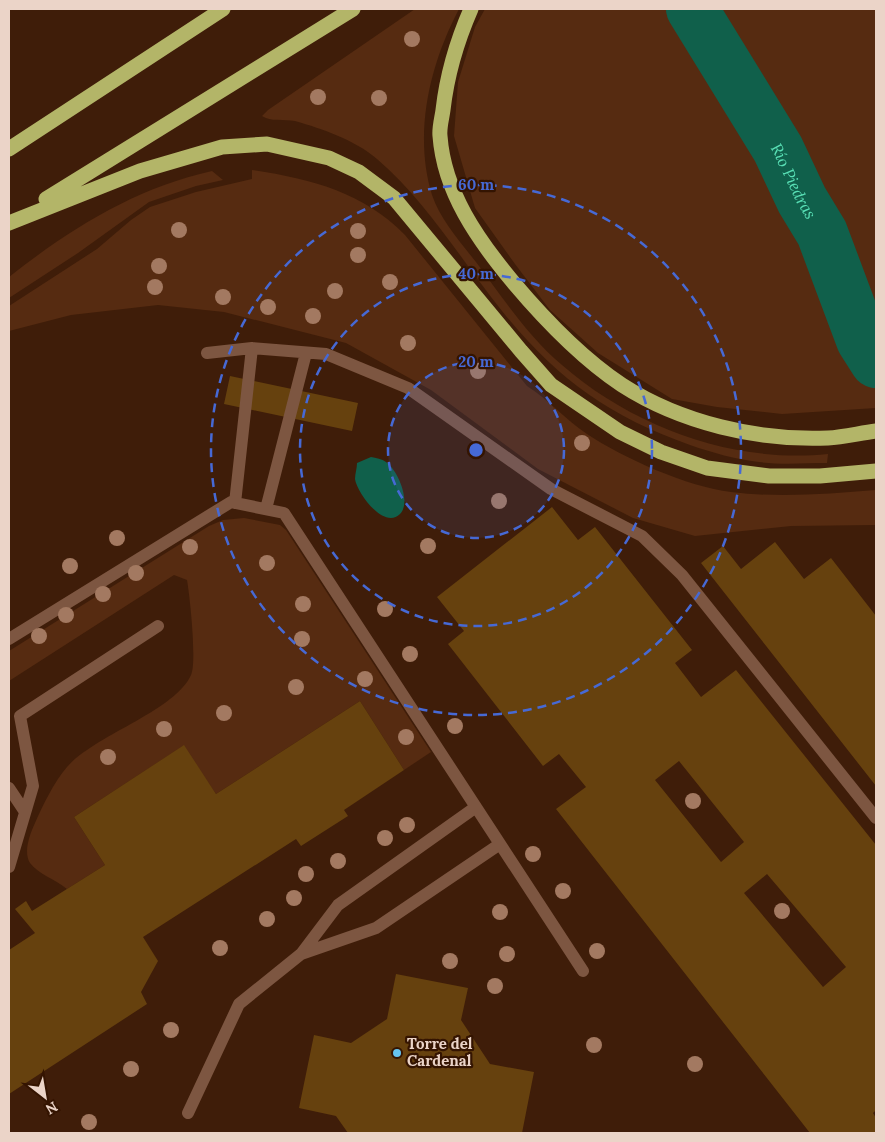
<svg xmlns="http://www.w3.org/2000/svg" width="885" height="1142" viewBox="0 0 885 1142" font-family="Lora,serif">
<rect width="100%" height="100%" fill="#3f1d09"/>
<path fill="#562b11" d="M415 9H459C430 64 413 133 432 195 441 222 465 247 482 270 506 303 531 339 562 365 633 427 734 464 828 454L827 463C805 463 781 465 759 462 735 459 713 453 690 445 608 416 556 378 502 311 461 260 427 202 377 159 355 140 323 129 295 121 285 119 270 122 262 116L268 110Z
M485 9H679L714 66 741 100 782 170 796 203 814 231 845 320 865 360 876 374V408L782 414 717 407 672 399 598 353 550 310 515 264 475 208 454 136 458 82 475 27Z
M698 9H876V350L812 199 767 118Z
M252 170C311 179 363 192 405 235L527 386C549 400 565 419 587 434 623 458 688 487 731 492 779 498 828 494 876 490V525L791 526 695 536 633 518 538 469 431 390 346 343 224 312 158 305 71 315 9 331V306L97 249 131 220 150 207 196 192 252 179Z
M212 171 223 180 196 186 149 202 78 253 9 298V277C70 229 135 188 212 171Z
M244 518 280 525 286 530 431 752 404 770 360 701 216 794 183 746 74 817 105 865 67 889C55 879 38 874 30 863 23 852 30 834 35 823 43 805 54 782 67 767 95 735 175 711 191 675 197 662 190 597 187 580L174 575 9 681V651L209 526 223 520Z"/>
<path fill="#10604b" d="M371 457C376 458 382 459 386 462 397 469 412 502 400 514 384 530 357 493 355 479 355 474 357 468 357 463Z"/>
<g fill="none" stroke-linecap="round" stroke-linejoin="round">
<path stroke="#10604b" stroke-width="52" id="s1" d="M692 9 778 149 802 200 822 233 862 340 876 362"/>
</g>
<path fill="#66410e" fill-rule="evenodd" d="M230 376 358 403 352 431 224 404Z
M552 507 578 540 595 527 692 650 675 663 701 697 736 670 876 845V1110L873 1113 876 1118V1133H810L556 809 586 787 559 754 543 766 448 644 464 631 437 597ZM679 761 744 842 721 862 655 780ZM767 874 846 967 823 987 744 893Z
M775 542 804 579 831 558 876 616V786L701 563 723 546 741 569Z
M360 701 404 770 344 810 348 816 301 846 296 839 143 937 158 961 141 992 147 1004 9 1094V950L35 933 15 909 26 901 32 911 105 865 74 817 184 745 216 794Z
M396 974 468 988 461 1020 490 1064 534 1072 522 1133H348L336 1116 299 1108 314 1035 351 1043 387 1019Z"/>
<g fill="none" stroke-linecap="round" stroke-linejoin="round">
<path stroke="#7d5641" stroke-width="12" d="M207 353 252 348 326 354 408 388 551 489 642 536 682 575 876 818
M235 503 252 348
M266 509 306 353
M9 639 231 502 284 513 583 971
M9 788 25 812
M476 807 338 905 301 954 376 928 500 844
M9 867 33 786 20 716 158 626
M188 1113 239 1004 301 954"/>
<path stroke="#b3b568" stroke-width="15" d="M471 9C457 41 447 75 443 110 442 118 439 128 440 136 444 192 478 240 513 282 545 320 580 357 622 385 681 423 758 441 828 438 844 437 860 433 876 431
M9 149 223 9
M46 199 353 9
M9 223 140 171 222 147 267 144 329 158 359 172 394 198 521 351 551 385 620 432 661 452 707 468 769 476H820L876 471"/>
</g>
<g fill="#a37961">
<circle cx="412" cy="39" r="8"/>
<circle cx="318" cy="97" r="8"/>
<circle cx="379" cy="98" r="8"/>
<circle cx="179" cy="230" r="8"/>
<circle cx="358" cy="231" r="8"/>
<circle cx="358" cy="255" r="8"/>
<circle cx="159" cy="266" r="8"/>
<circle cx="390" cy="282" r="8"/>
<circle cx="155" cy="287" r="8"/>
<circle cx="335" cy="291" r="8"/>
<circle cx="223" cy="297" r="8"/>
<circle cx="268" cy="307" r="8"/>
<circle cx="313" cy="316" r="8"/>
<circle cx="408" cy="343" r="8"/>
<circle cx="478" cy="371" r="8"/>
<circle cx="582" cy="443" r="8"/>
<circle cx="499" cy="501" r="8"/>
<circle cx="117" cy="538" r="8"/>
<circle cx="428" cy="546" r="8"/>
<circle cx="190" cy="547" r="8"/>
<circle cx="267" cy="563" r="8"/>
<circle cx="70" cy="566" r="8"/>
<circle cx="136" cy="573" r="8"/>
<circle cx="103" cy="594" r="8"/>
<circle cx="303" cy="604" r="8"/>
<circle cx="385" cy="609" r="8"/>
<circle cx="66" cy="615" r="8"/>
<circle cx="39" cy="636" r="8"/>
<circle cx="302" cy="639" r="8"/>
<circle cx="410" cy="654" r="8"/>
<circle cx="365" cy="679" r="8"/>
<circle cx="296" cy="687" r="8"/>
<circle cx="224" cy="713" r="8"/>
<circle cx="455" cy="726" r="8"/>
<circle cx="164" cy="729" r="8"/>
<circle cx="406" cy="737" r="8"/>
<circle cx="108" cy="757" r="8"/>
<circle cx="693" cy="801" r="8"/>
<circle cx="407" cy="825" r="8"/>
<circle cx="385" cy="838" r="8"/>
<circle cx="533" cy="854" r="8"/>
<circle cx="338" cy="861" r="8"/>
<circle cx="306" cy="874" r="8"/>
<circle cx="563" cy="891" r="8"/>
<circle cx="294" cy="898" r="8"/>
<circle cx="782" cy="911" r="8"/>
<circle cx="500" cy="912" r="8"/>
<circle cx="267" cy="919" r="8"/>
<circle cx="220" cy="948" r="8"/>
<circle cx="597" cy="951" r="8"/>
<circle cx="507" cy="954" r="8"/>
<circle cx="450" cy="961" r="8"/>
<circle cx="495" cy="986" r="8"/>
<circle cx="171" cy="1030" r="8"/>
<circle cx="594" cy="1045" r="8"/>
<circle cx="695" cy="1064" r="8"/>
<circle cx="131" cy="1069" r="8"/>
<circle cx="89" cy="1122" r="8"/>
</g>
<circle cx="476" cy="450" r="88" fill="#4669d5" fill-opacity=".12"/>
<g fill="none" stroke="#4669d5" stroke-width="2.5" stroke-dasharray="9 6">
<circle cx="476" cy="450" r="88"/>
<circle cx="476" cy="450" r="176"/>
<circle cx="476" cy="450" r="265"/>
</g>
<circle fill="#66c4ef" stroke="#341401" stroke-width="2" cx="397" cy="1053" r="5"/>
<g text-anchor="middle" stroke-width="4.5" stroke-linejoin="round" paint-order="stroke">
<g font-size="15" font-weight="bold" fill="#ebd4c8" stroke="#341401" text-anchor="start">
<text x="407" y="1049">Torre del<tspan x="407" dy="17">Cardenal</tspan></text>
</g>
<g font-size="16" font-style="italic" fill="#59e0b6" stroke="#341401">
<text dy="6" stroke="none"><textPath href="#s1" startOffset="200">Río Piedras</textPath></text>
</g>
</g>
<circle cx="476" cy="450" r="8" fill="#4669d5" stroke="#341401" stroke-width="2.5"/>
<g font-size="15" text-anchor="middle" font-weight="bold" fill="#4669d5" stroke="#341401" stroke-width="4.5" stroke-linejoin="round" paint-order="stroke">
<text x="476" y="190">60 m</text>
<text x="476" y="279">40 m</text>
<text x="476" y="367">20 m</text>
</g>
<rect width="885" height="1142" fill="none" stroke="#ebd4c8" stroke-width="20"/>
<g transform="translate(45 1097) rotate(149)" stroke="#341401" stroke-width="4" paint-order="stroke">
<path d="M0-4L9 19L0 12L-9 19Z" fill="#ebd4c8"/>
<text y="-8" font-size="14" font-weight="bold" text-anchor="middle" fill="#ebd4c8">N</text>
</g>
</svg>
